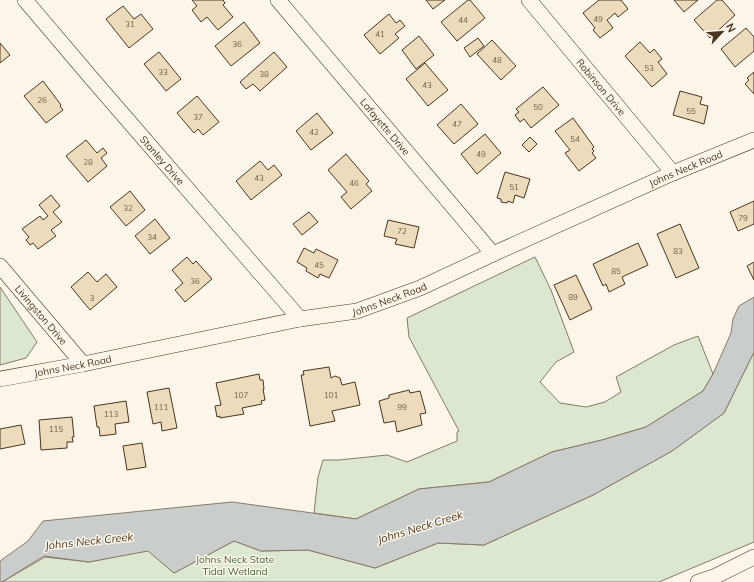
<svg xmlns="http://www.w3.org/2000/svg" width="754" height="582" font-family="Mulish,sans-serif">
<rect width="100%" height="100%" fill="#fbf6e9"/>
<g fill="#dce7d0" stroke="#887966">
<path d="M535 257 551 290 574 352 556 362 540 382 560 403 586 407 605 402 621 392 616 377 674 345 698 336 713 374 703 391 646 427 602 440 552 452 489 482 419 489 356 519 314 513 318 477 323 460H339L387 455 407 462 457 441V432L459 431 409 337 407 318Z"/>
<path d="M0 287 37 342 26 358 0 365Z"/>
<path d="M754 352V542L659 582H2L45 557 89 562 148 550 174 573 234 541 261 551 308 550 375 568 438 543 484 545 593 495 672 451 724 413Z"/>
</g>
<path fill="#c9cecd" stroke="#887966" d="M754 297V352L724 413 672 451 593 495 484 545 438 543 375 568 308 550 261 551 234 541 174 573 148 551 89 562 44 556 2 582H0V561L28 541 43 521 232 502 356 519 419 489 489 482 552 452 602 440 646 427 703 391 713 374 731 333 733 319 739 306Z"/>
<g fill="#ecdcbc" stroke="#4a3520">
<path d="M192 0H223L225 3 223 5 233 17 218 30 207 17 201 22 192 10 197 6Z"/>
<path d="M426 0H445L433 9Z"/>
<path d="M468 0H470L485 18 457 41 441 22Z"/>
<path d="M599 0H621L628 9 618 17 615 13 607 20 613 28 600 38 593 30 595 28 583 13Z"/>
<path d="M674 0H698L684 12Z"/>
<path d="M717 0H722L735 15 710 38 694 20Z"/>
<path d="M123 6 134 19 141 14 153 29 129 48 106 19Z"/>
<path d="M389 14 396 23 400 20 405 26 395 34 399 38 380 54 364 35Z"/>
<path d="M244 22 260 43 231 66 215 46Z"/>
<path d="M746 28 754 37V51L735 67 721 49Z"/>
<path d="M419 36 434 55 416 69 402 50Z"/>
<path d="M478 38 484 46 470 57 464 48Z"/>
<path d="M492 40 516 66 501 80 477 54Z"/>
<path d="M640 42 650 53 654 49 662 59 658 62 667 74 652 87 625 56Z"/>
<path d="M0 43 10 55 0 63Z"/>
<path d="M159 52 181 79 166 91 144 64Z"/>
<path d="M274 52 287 67 260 91 253 84 246 89 240 82Z"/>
<path d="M425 63 448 90 428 106 406 79Z"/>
<path d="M754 72V94L745 84 749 80 747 78Z"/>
<path d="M43 81 61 105 60 106 63 110 46 123 24 96Z"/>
<path d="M543 87 559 105 531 128 524 119 520 122 515 115 519 112 516 109Z"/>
<path d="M680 91 702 97 700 104 708 106 704 124 673 115Z"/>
<path d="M197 96 219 122 203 135 198 129 194 133 177 113Z"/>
<path d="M461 104 478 124 454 144 437 125Z"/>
<path d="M317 113 333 133 311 150 296 131Z"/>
<path d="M573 118 594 147 592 149 594 151 592 153 596 158 579 171 565 153 570 150 555 131Z"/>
<path d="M485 134 501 153 477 174 461 154Z"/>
<path d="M530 137 537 144 529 152 522 145Z"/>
<path d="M86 140 97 153 103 148 107 153 101 158 107 166 88 182 66 156Z"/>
<path d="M346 154 369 181 366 184 372 191 351 209 341 197 347 192 328 170Z"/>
<path d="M260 161 268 170 274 165 282 175 251 200 236 181Z"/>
<path d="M505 172 530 179 524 198 515 195 513 203 508 201 507 203 501 202V199L497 198Z"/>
<path d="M130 191 145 210 126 226 110 207Z"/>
<path d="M51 195 60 206 53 212 62 222 51 230 56 236 38 249 33 243 30 245 26 240 29 237 22 229 40 216 43 220 48 216 39 205Z"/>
<path d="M754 201V224L738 231 730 212Z"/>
<path d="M309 212 318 222 302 235 293 224Z"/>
<path d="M155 219 170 238 150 254 135 236Z"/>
<path d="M388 220 419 227 414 248 395 244 397 239 384 236Z"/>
<path d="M680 224 699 268 676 278 657 234Z"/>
<path d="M638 243 648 265 622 277 625 284 609 292 606 284 603 286 593 264Z"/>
<path d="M304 248 314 253 316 249 338 260 329 278 320 274 318 278 306 271 307 268 297 262Z"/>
<path d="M187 257 193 264 196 261 212 279 185 302 175 290 183 283 172 270Z"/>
<path d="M754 262V280L747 266Z"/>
<path d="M88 272 97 282 106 274 117 287 90 310 71 287Z"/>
<path d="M576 275 592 309 570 320 554 285Z"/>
<path d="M329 367 331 378 335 376 340 378 342 385 355 382 360 405 332 411 335 421 310 426 301 375H304L303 371Z"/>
<path d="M259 374 260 380H263L264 389H263L265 400 261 401 262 404 242 408 244 414 220 418V416L217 417 215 406 221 405 216 383Z"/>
<path d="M169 388 177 428 162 431 161 422 153 424 147 392Z"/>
<path d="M409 390 410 393 420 391 426 413 420 414 422 425 397 432 395 421 384 423 379 401 389 398V395Z"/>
<path d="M126 401 129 422 115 424 116 434 100 436 99 427H97L94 406Z"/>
<path d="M72 417 74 437H72L73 442H67V448L41 450 39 420Z"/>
<path d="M21 425 25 444 0 449V429Z"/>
<path d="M142 443 146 467 127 470 123 446Z"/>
</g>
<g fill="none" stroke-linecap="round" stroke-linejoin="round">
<g stroke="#4a3520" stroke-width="16">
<g id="minor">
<path id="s1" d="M25 0 93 80 300 319"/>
<path id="s2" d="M278 0 493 254"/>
<path id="s3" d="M529 0 673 173"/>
<path id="s4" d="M0 266 83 364"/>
<path id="s5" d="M0 379 83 364 300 319 357 311 420 288 493 254 673 173 754 140"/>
<path d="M698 582 716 576 754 557"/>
</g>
</g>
<use href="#minor" stroke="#fbf6e9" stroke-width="15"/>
</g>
<g text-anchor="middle" stroke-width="3" stroke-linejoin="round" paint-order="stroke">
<g font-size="8" fill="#725f47">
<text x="598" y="22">49</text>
<text x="463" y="23">44</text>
<text x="130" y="27">31</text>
<text x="380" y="37">41</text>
<text x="237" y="47">36</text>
<text x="497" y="63">48</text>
<text x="649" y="71">53</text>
<text x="163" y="75">33</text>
<text x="264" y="77">38</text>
<text x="427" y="88">43</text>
<text x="42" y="103">26</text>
<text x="538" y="110">50</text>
<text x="691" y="114">55</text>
<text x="198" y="120">37</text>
<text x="457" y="127">47</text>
<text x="314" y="135">42</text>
<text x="575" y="142">54</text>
<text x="481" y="157">49</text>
<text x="88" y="165">28</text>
<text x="259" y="181">43</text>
<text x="354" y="186">46</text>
<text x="514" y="190">51</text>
<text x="128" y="211">32</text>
<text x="743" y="221">79</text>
<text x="402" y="234">72</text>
<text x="152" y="240">34</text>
<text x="678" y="254">83</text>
<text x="319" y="268">45</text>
<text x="616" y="274">85</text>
<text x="195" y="284">36</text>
<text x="573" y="300">89</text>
<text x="92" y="301">3</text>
<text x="241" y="398">107</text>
<text x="331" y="398">101</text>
<text x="161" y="410">111</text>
<text x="402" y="410">99</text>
<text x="111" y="417">113</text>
<text x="56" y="432">115</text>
</g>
<g font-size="10" fill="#4a3520" stroke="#fbf6e9">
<text dy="4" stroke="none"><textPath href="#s3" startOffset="113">Robinson Drive</textPath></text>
<text dy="4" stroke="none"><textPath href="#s2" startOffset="166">Lafayette Drive</textPath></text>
<text dy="4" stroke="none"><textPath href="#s1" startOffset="211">Stanley Drive</textPath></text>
<text dy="4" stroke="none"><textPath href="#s5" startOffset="722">Johns Neck Road</textPath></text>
<text dy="4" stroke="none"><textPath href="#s5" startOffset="398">Johns Neck Road</textPath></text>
<text dy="4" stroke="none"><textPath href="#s4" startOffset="64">Livingston Drive</textPath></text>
<text dy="4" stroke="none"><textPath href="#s5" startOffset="74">Johns Neck Road</textPath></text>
</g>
<g font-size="10" fill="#436837" stroke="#fbf6e9">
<text x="235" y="563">Johns Neck State<tspan x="235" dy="12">Tidal Wetland</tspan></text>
</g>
<g font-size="11" font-style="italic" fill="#4a3520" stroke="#fbf6e9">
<text transform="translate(420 527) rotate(-17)" y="4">Johns Neck Creek</text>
<text transform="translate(89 541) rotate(-6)" y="4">Johns Neck Creek</text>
</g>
</g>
<g transform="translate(722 32) rotate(64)" stroke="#fbf6e9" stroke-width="3" paint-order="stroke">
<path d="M0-3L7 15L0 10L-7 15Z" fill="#4a3520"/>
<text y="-6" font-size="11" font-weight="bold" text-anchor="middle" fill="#4a3520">N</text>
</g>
</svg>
